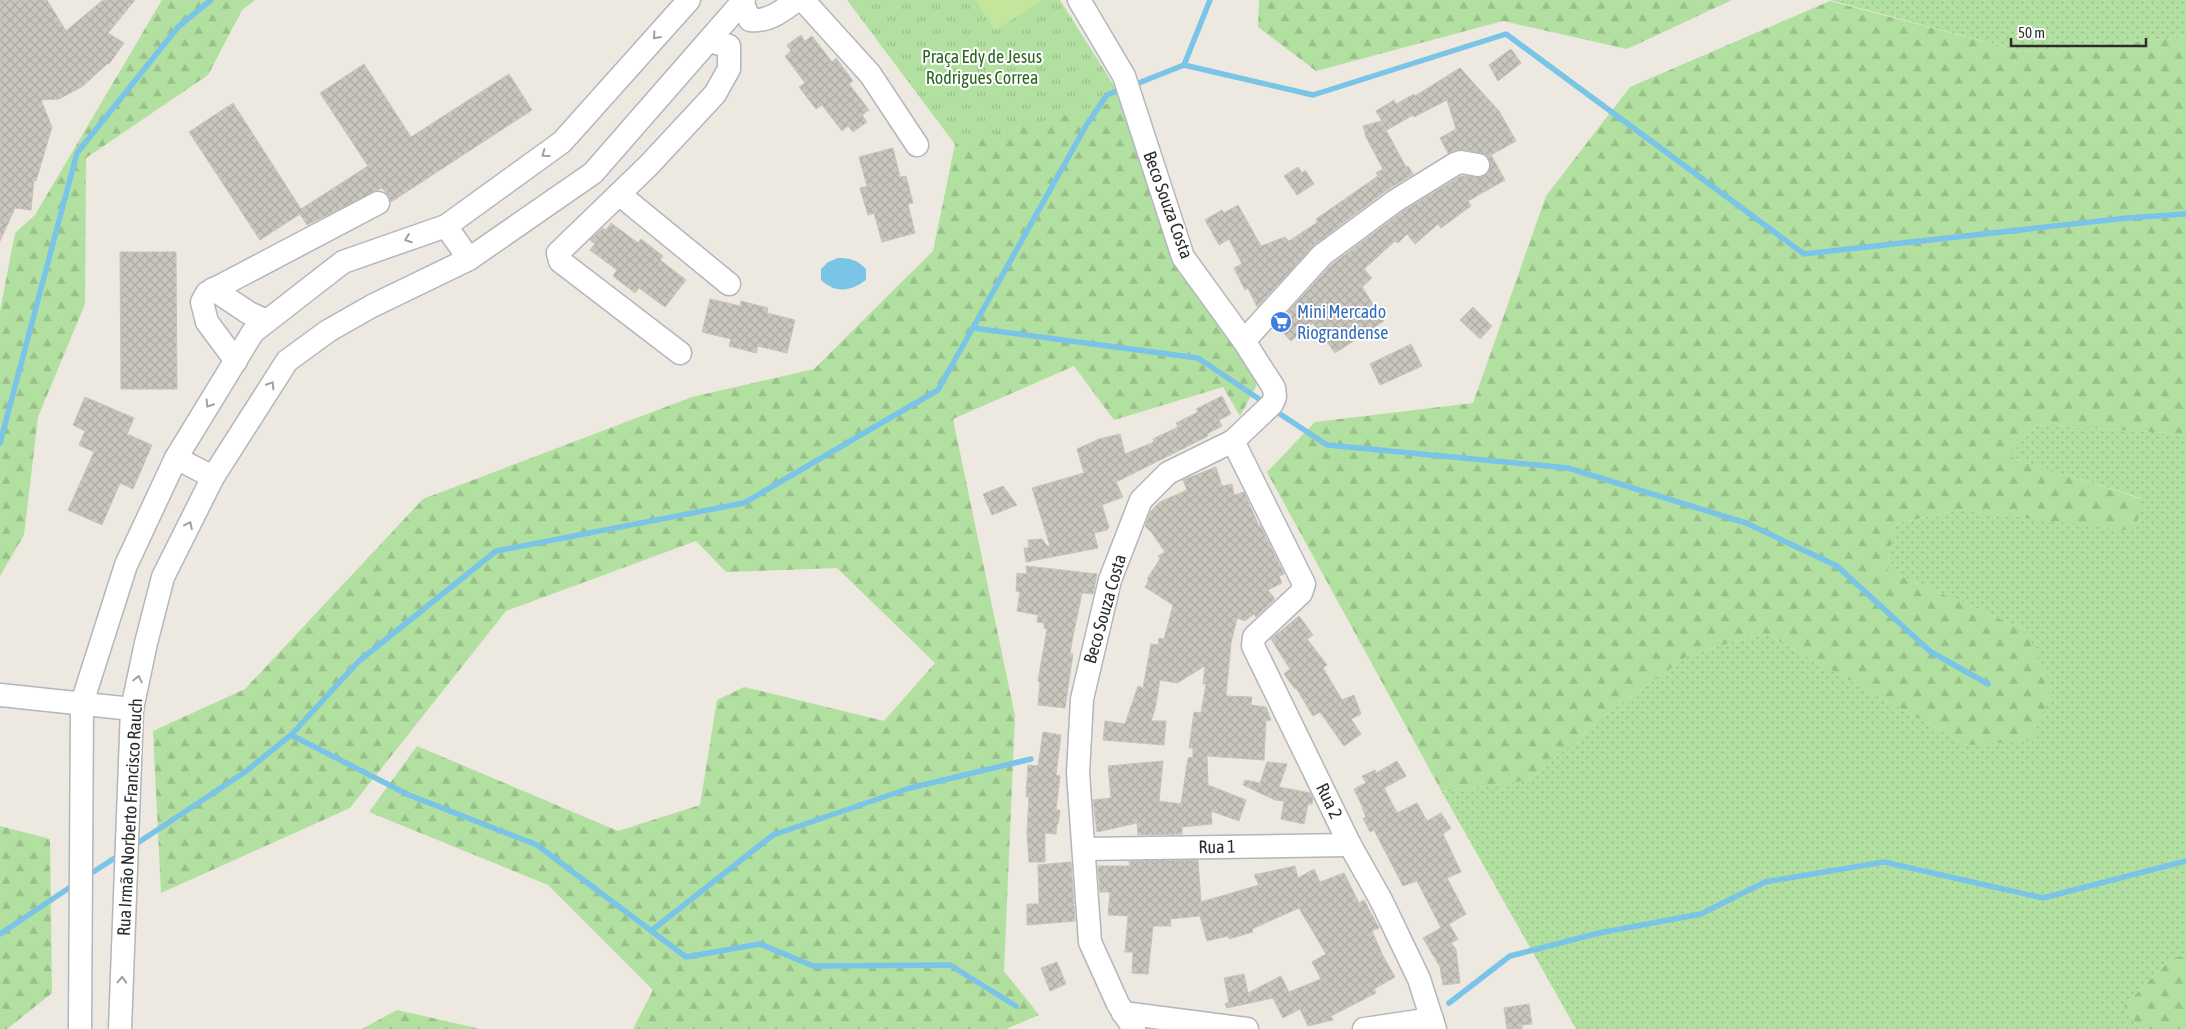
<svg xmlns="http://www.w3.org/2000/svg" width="2186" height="1029" font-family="'Asap Condensed',sans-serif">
<defs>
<pattern id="grass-dots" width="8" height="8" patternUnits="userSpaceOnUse" patternTransform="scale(1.25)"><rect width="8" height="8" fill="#b2e0a0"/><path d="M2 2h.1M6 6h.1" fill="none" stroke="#99c08a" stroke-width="1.8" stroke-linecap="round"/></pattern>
<pattern id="forest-firs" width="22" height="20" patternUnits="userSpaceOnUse" patternTransform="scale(1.25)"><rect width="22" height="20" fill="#b2e0a0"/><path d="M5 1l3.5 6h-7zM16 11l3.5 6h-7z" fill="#99c08a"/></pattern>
<pattern id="park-tufts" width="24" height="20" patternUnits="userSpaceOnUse" patternTransform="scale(1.25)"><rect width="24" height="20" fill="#b2e0a0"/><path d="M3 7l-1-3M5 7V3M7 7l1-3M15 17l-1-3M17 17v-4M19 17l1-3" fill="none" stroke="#99c08a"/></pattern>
<pattern id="building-cross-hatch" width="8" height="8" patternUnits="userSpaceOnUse" patternTransform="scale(1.25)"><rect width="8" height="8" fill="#c9c6be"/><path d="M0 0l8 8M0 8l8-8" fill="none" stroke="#adaaa3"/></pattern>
</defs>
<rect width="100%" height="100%" fill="#ede8e0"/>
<g fill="url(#grass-dots)">
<path d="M1830 0H2186V37L2023 52Z"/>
<path d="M2035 425 2186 434V956L2173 957 2124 1006 2140 1029H1576L1442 792 1529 780 1606 714 1689 655 1764 633 1967 745 2026 630 1887 570 1894 524 1959 510 2135 530 2141 498 2009 457Z"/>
</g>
<g fill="url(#forest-firs)">
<path d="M162 0H255L242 10 208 75 86 158 85 304 38 417 24 535 0 576V311L15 233 35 215Z"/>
<path d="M1259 0H1732L1627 49 1503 21 1316 71 1258 27Z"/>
<path d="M1830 1 2023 52 2186 37V434L2035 425 2010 457 2142 499 2135 531 1959 510 1894 524 1887 570 2026 630 2053 690 2030 741 1967 745 1764 633 1689 655 1606 714 1529 780 1442 792 1267 472 1315 422 1473 403 1546 196 1630 87Z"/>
<path d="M858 14 1123 100 1179 273 1238 341 1257 385 1240 416 1223 387 1114 420 1074 366 953 419 1015 716 1004 971 1039 1015 1006 1029H633L653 990 548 885 369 812 417 746 618 831 700 805 717 700 744 687 884 721 935 663 837 568 726 572 696 541 506 611 350 808 161 893 153 731 245 689 423 499 692 397 814 369 933 251 955 144Z"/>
<path d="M0 826 50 839 52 993 7 1029H0Z"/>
<path d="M2186 956V1029H2140L2124 1006 2173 957Z"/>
<path d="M397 1010 481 1029H362Z"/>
</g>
<path fill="url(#park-tufts)" d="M847 0H1060L1123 100 955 144Z"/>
<path fill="#c3e69c" d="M976 0H1043L995 30Z"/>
<path fill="#7ac4e8" d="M838 258C851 258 857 260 866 269V280C851 291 836 294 821 280V269L828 262Z"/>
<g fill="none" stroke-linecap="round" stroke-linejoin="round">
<g stroke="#7ac4e8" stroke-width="5.5">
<path d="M1184 65 1210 0"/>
<path d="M1131 86 1184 65 1313 95 1506 34 1804 254 2127 218 2186 214"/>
<path d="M973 328 1198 358 1265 403"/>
<path d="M1274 410 1327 445 1568 468 1746 523 1837 566 1931 652 1988 684"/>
<path d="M0 443 77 153 178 27 211 0"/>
<path d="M291 735 409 795 537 845 686 957 760 944 813 966 950 965 1016 1006"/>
<path d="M133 846 245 772 291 735 359 661 496 551 744 503 938 390 1087 124 1107 95 1122 89"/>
<path d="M87 876 121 854"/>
<path d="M651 931 773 835 910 788 1031 759"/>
<path d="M0 934 75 884"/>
<path d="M1449 1003 1510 956 1599 933 1701 914 1765 882 1884 862 2043 898 2186 861"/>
</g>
</g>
<g fill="url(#building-cross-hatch)" stroke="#c9c4b9">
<path d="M0 0H47L66 31 103 0H135L108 33 124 43 109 64 108 63 83 86 59 99 41 100 52 127 36 181 34 180 31 210 15 208 0 241Z"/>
<path d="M801 35 805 41 812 36 832 62 836 58 853 81 849 84 869 110 862 115 867 122 853 132 848 126 842 131 822 105 816 109 799 87 805 83 785 56 791 51 787 45Z"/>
<path d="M1511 49 1521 63 1498 81 1489 65Z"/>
<path d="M364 64 411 137 509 74 532 110 391 202 389 196 382 188 307 225 300 214 260 240 189 132 233 103 301 209 368 166 320 93Z"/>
<path d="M1460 68 1499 111 1516 141 1491 155 1505 180 1468 201 1471 206 1441 228 1438 224 1415 244 1407 234 1398 243 1395 241 1364 269 1372 278 1362 287 1384 321 1335 353 1313 323 1291 341 1276 325 1331 265 1402 212 1461 176 1482 177 1488 173 1490 161 1486 155 1463 149 1448 153 1440 138 1456 129 1447 100 1414 117 1413 115 1387 130 1376 111 1394 100 1396 104 1414 94 1415 96Z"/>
<path d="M1381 121 1406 167 1408 166 1413 174 1387 190 1314 245 1257 307 1248 288 1245 290 1234 268 1242 264 1229 239 1219 245 1205 220 1222 210 1224 213 1238 205 1261 246 1285 237 1289 241 1318 222 1316 219 1378 176 1376 173 1383 169 1366 137 1363 126Z"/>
<path d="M893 148 900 177 906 176 913 203 908 204 915 233 882 242 874 213 868 215 860 188 867 186 859 157Z"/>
<path d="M1298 167 1302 173 1305 170 1314 184 1297 195 1284 176Z"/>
<path d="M611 223 638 243 641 239 663 256 660 260 686 280 665 307 639 288 635 293 613 276 617 270 590 250 595 244 590 240 603 228 606 230Z"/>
<path d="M120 252H176L177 389H121Z"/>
<path d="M710 299 740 306 741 301 768 308 767 313 795 320 787 353 758 346 756 353 729 346 731 339 702 332Z"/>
<path d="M1473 307 1492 326 1480 339 1460 320Z"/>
<path d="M1411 344 1422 366 1380 385 1370 364Z"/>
<path d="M1222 396 1231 414 1219 420 1222 426 1207 434 1208 436 1116 482 1123 497 1102 505 1109 527 1107 530 1094 533 1098 548 1026 562 1024 548H1029L1028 540 1042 539 1047 546H1050L1032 488 1084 473 1077 449 1099 439 1120 434 1125 454 1154 442 1153 439 1178 427 1176 423 1198 412 1196 409Z"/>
<path d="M85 397 134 418 127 434 152 445 133 489 120 483 102 525 68 510 94 452 79 445 85 431 73 425Z"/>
<path d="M1216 467 1222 486 1232 484 1234 495 1244 492 1259 526 1260 525 1284 574 1279 576 1282 583 1268 590 1275 599 1256 617 1254 614 1245 621 1237 618 1231 643 1226 696 1252 697 1251 705 1266 707 1271 720 1266 721 1264 760 1207 756 1208 785 1246 800 1239 821 1211 811 1212 824 1182 827V834L1138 835 1137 823 1097 832 1093 800 1111 798 1108 766 1163 761 1159 801 1181 804 1188 758 1193 757V748H1189L1194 712 1201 713 1206 684H1203L1205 666 1177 683 1160 680 1155 709 1151 721H1166L1164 745 1103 740 1105 721 1125 724 1138 686 1143 688 1151 644 1158 645 1159 638 1164 639 1173 605 1145 587 1149 580 1147 579 1160 559 1158 556 1165 552 1152 533 1145 526 1151 511 1160 502 1187 490 1183 480Z"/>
<path d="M1003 486 1017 505 992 515 983 494Z"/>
<path d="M1026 566 1097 574 1093 594 1082 593 1073 636 1070 654H1073L1065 708 1038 705 1040 682 1038 681 1047 629 1044 628V623L1037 622 1038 615 1017 611 1020 592 1016 591 1017 573 1027 574Z"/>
<path d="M1299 616 1313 635 1307 639 1327 665 1323 668 1342 700 1354 695 1361 714 1351 719 1361 734 1344 746 1320 712 1313 716 1296 688 1295 689 1284 674 1290 669 1271 639Z"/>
<path d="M1043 732 1061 735 1056 775 1060 776 1056 810H1060L1058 824H1057L1056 834 1045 833V862H1029L1027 832 1029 797H1026L1028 765 1038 766Z"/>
<path d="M1397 761 1406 776 1384 788 1397 813 1417 803 1427 821 1441 813 1451 828 1443 834 1461 872 1447 878 1466 914 1449 924 1458 939 1451 943 1456 949 1460 983 1443 985 1440 967 1423 938 1441 928 1417 881 1403 886 1374 830 1370 832 1363 818 1366 817 1362 808H1363L1354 789 1366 783 1362 776 1375 770 1376 773Z"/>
<path d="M1267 762 1287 764 1279 787 1310 793 1313 799 1312 804H1308L1304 824 1281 819 1284 801 1275 800 1243 785 1245 780 1260 783Z"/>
<path d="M1198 860 1201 902 1259 885 1254 875 1295 866 1298 878 1314 869 1320 882 1344 873 1359 903 1364 900 1379 928 1372 931 1383 956 1395 977 1374 989 1376 993 1331 1016 1333 1020 1308 1026 1300 1009 1283 1018 1273 998 1227 1008 1225 1004 1229 1002 1224 978 1244 974 1248 993 1281 976 1289 992 1321 979 1312 962 1326 954 1299 908 1252 929 1253 932 1229 939 1228 936 1207 941 1200 916 1170 919 1171 926H1153L1148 974 1132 973 1133 952H1125L1128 916 1108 915 1110 892H1100L1098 866H1130L1129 861Z"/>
<path d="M1071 862 1075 921 1027 925V904H1039L1038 865Z"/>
<path d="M1057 962 1066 984 1050 991 1041 968Z"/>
<path d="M1529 1004 1532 1024 1522 1025V1029H1507L1504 1008Z"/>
</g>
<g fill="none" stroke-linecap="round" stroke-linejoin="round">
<g stroke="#b3b5bf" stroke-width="25">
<g id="minor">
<path d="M803 0 870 74 917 145"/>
<path d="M1079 0 1124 76 1183 257 1244 341 1274 388 1275 397 1272 404 1233 441 1168 473 1141 500 1110 580 1082 699 1078 773 1090 942 1118 1004 1134 1029"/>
<path d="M742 2 750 20C769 22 782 11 797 0"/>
<path d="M619 194 729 284"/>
<path d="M446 226 469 259"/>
<path d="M213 289 249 313 267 321"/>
<path d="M1244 341 1322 255 1395 201 1455 164 1461 162 1478 165"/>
<path d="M680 353 560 261 558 253 648 166 715 94 729 69V46L709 41"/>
<path d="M236 361 207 322 202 302 207 293 378 203"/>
<path d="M1233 441 1304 584 1301 593 1254 637 1253 646 1350 845 1381 900 1419 979 1435 1029"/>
<path d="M176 458 213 477"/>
<path d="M0 695 132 709"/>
<path d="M1084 849 1350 845"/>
<path d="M1123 1013 1247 1029"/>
<path d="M80 1029 82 703 126 565 176 458 253 332 343 262 446 226 562 142 689 0"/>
<path d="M120 1029 132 709 146 643 163 577 213 477 287 361 328 331 372 306 469 259 593 173 744 0"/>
<path d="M1364 1029 1432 1019"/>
</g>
</g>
<use href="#minor" stroke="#fff" stroke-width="22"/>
</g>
<defs><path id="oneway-chevron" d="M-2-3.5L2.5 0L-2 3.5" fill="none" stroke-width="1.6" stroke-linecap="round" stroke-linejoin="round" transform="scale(1.25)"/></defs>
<g stroke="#a0a0a0">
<use href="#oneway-chevron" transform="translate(656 36) rotate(132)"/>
<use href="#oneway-chevron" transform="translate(545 154) rotate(144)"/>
<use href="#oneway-chevron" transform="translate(408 239) rotate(160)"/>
<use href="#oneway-chevron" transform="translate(271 385) rotate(-58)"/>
<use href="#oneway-chevron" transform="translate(209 404) rotate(122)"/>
<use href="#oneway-chevron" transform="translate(189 525) rotate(-64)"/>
<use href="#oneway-chevron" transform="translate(138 679) rotate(-78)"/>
<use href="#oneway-chevron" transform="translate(122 980) rotate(-88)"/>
</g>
<defs>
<g id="supermarket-disc" transform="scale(1.125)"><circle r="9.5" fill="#3f7fe0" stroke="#fff"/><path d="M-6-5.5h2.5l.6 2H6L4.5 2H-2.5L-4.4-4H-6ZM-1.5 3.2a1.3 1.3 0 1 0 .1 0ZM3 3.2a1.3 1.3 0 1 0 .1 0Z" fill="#fff"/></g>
</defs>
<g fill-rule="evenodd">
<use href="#supermarket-disc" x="1281" y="322"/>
</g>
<g text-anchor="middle" stroke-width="4" stroke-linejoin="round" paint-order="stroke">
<g font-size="18" fill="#2a661f" stroke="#fff">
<text x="982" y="63">Praça Edy de Jesus<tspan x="982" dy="21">Rodrigues Correa</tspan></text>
</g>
<g font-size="18" fill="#2c2c2c" stroke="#fff">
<text transform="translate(1168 205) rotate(70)" y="6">Beco Souza Costa</text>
<text transform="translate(1105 609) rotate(-74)" y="6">Beco Souza Costa</text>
<text transform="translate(1329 801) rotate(64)" y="6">Rua 2</text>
<text transform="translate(130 817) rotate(-87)" y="6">Rua Irmão Norberto Francisco Rauch</text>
<text transform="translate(1217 847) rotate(-1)" y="6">Rua 1</text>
</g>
<g font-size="18" fill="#366cbe" stroke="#fff" text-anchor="start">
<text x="1297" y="318">Mini Mercado<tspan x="1297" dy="21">Riograndense</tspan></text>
</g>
</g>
<path d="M2011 38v8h135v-8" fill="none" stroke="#2c2c2c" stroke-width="2.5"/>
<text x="2018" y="38" font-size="15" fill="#2c2c2c" stroke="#ffffff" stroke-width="4" paint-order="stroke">50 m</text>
</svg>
